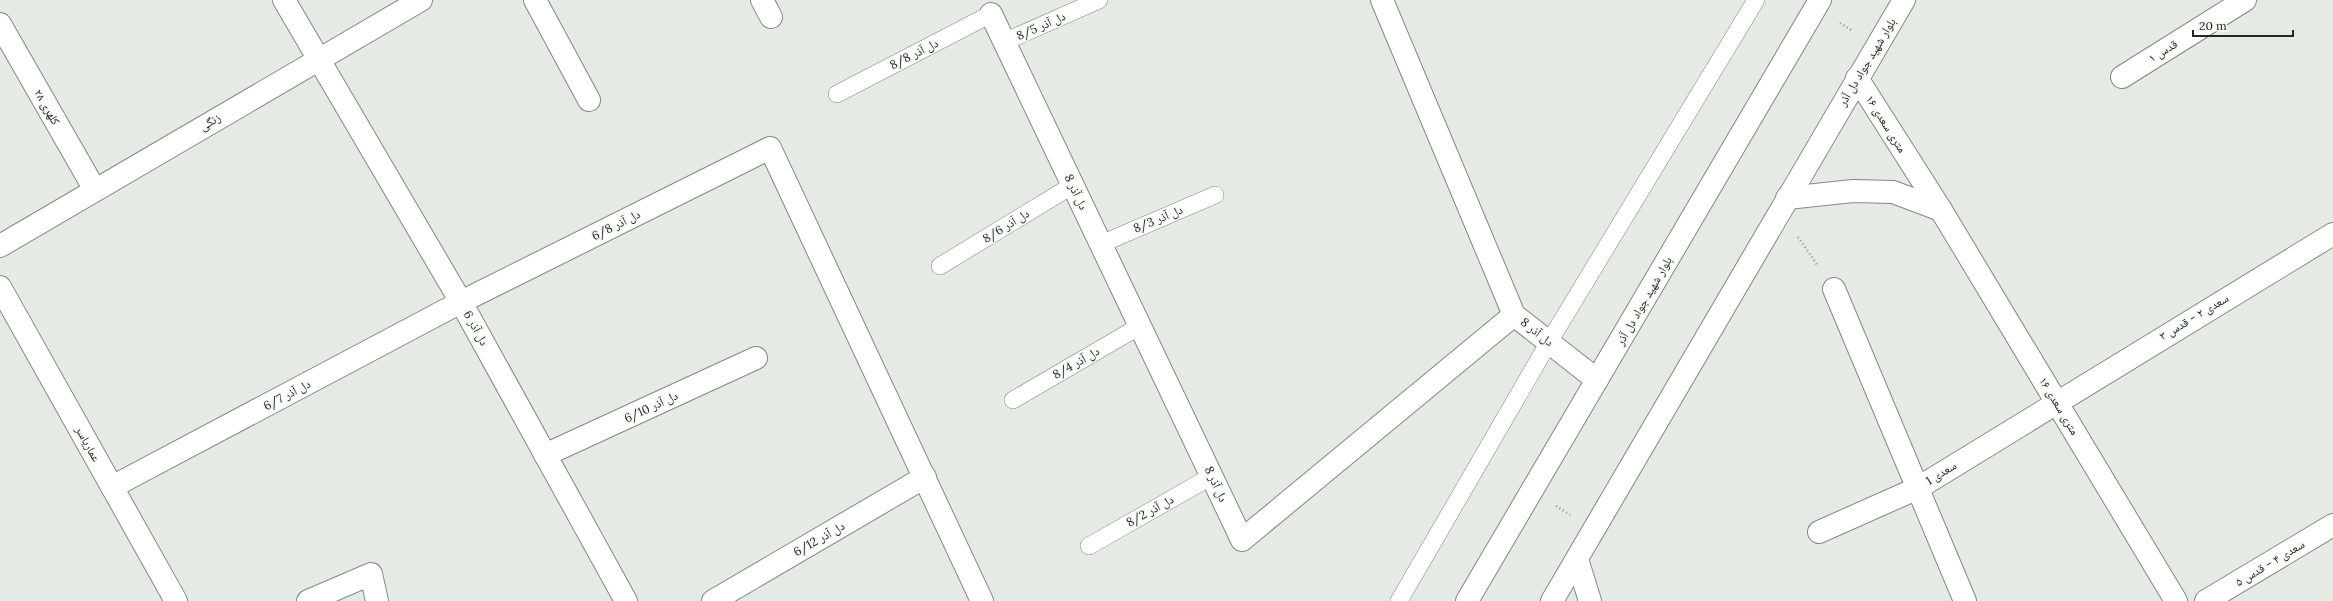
<svg xmlns="http://www.w3.org/2000/svg" width="2333" height="601" font-family="Lora,'Noto Naskh Arabic',serif">
<rect width="100%" height="100%" fill="#e5eae4"/>
<g fill="none" stroke-linecap="round" stroke-linejoin="round">
<g stroke="#838882" stroke-width="18">
<g id="lane">
<path d="M1004 42 1099 0"/>
<path d="M837 94 991 14"/>
<path d="M1101 244 1215 195"/>
<path d="M940 266 1073 185"/>
<path d="M1013 400 1140 326"/>
<path d="M1089 546 1212 476"/>
<path d="M1399 601 1549 342 1756 0"/>
</g>
</g>
<g stroke="#838882" stroke-width="24">
<g id="street">
<path d="M284 0 461 302 626 601"/>
<path d="M535 0 589 100"/>
<path d="M762 0 771 17"/>
<path d="M1382 0 1514 315"/>
<path d="M991 14 1242 540 1514 315 1597 380"/>
<path d="M0 24 95 190"/>
<path d="M2122 77 2245 0"/>
<path d="M1857 78 1941 210 2176 601"/>
<path d="M1787 198 1853 191 1893 192 1941 210"/>
<path d="M0 246 421 0"/>
<path d="M0 287 176 601"/>
<path d="M1834 289 1965 601"/>
<path d="M545 455 756 358"/>
<path d="M112 487 461 302 770 148 982 601"/>
<path d="M1819 532 1918 488 2333 234"/>
<path d="M1577 559 1590 601"/>
<path d="M308 601 371 574 377 601"/>
<path d="M713 601 925 477"/>
<path d="M2206 601 2333 525"/>
</g>
</g>
<g stroke="#838882" stroke-width="24">
<g id="primary">
<path d="M1467 601 1820 0"/>
<path d="M1552 601 1904 0"/>
</g>
</g>
<g stroke="#909490" stroke-width="2.5" stroke-dasharray="1 3" stroke-linecap="butt">
<path d="M1840 23 1853 31"/>
<path d="M1798 237 1818 266"/>
<path d="M1556 506 1570 515"/>
</g>
<use href="#lane" stroke="#fff" stroke-width="17"/>
<use href="#street" stroke="#fff" stroke-width="22"/>
<use href="#primary" stroke="#fff" stroke-width="22"/>
</g>
<g text-anchor="middle" stroke-width="3" stroke-linejoin="round" paint-order="stroke">
<g font-size="12" fill="#252725" stroke="#f2f8f1">
<text transform="translate(1041 26) rotate(-24)" y="4">دل آذر 8/5</text>
<text transform="translate(2163 51) rotate(-32)" y="4">قدس ۱</text>
<text transform="translate(914 54) rotate(-27)" y="4">دل آذر 8/8</text>
<text transform="translate(1867 62) rotate(-59)" y="4">بلوار شهید جواد دل آذر</text>
<text transform="translate(47 107) rotate(60)" y="4">کلهری ۲۸</text>
<text transform="translate(210 122) rotate(-30)" y="4">زنگی</text>
<text transform="translate(1886 124) rotate(58)" y="4">۱۶ متری سعدی</text>
<text transform="translate(1076 192) rotate(64)" y="4">دل آذر 8</text>
<text transform="translate(1158 219) rotate(-23)" y="4">دل آذر 8/3</text>
<text transform="translate(616 225) rotate(-27)" y="4">دل آذر 6/8</text>
<text transform="translate(1006 226) rotate(-32)" y="4">دل آذر 8/6</text>
<text transform="translate(1644 301) rotate(-60)" y="4">بلوار شهید جواد دل آذر</text>
<text transform="translate(2194 317) rotate(-31)" y="4">سعدی ۲ - قدس ۳</text>
<text transform="translate(476 328) rotate(61)" y="4">دل آذر 6</text>
<text transform="translate(1537 332) rotate(38)" y="4">دل آذر 8</text>
<text transform="translate(1076 363) rotate(-30)" y="4">دل آذر 8/4</text>
<text transform="translate(287 395) rotate(-28)" y="4">دل آذر 6/7</text>
<text transform="translate(2059 406) rotate(59)" y="4">۱۶ متری سعدی</text>
<text transform="translate(651 407) rotate(-25)" y="4">دل آذر 6/10</text>
<text transform="translate(88 444) rotate(61)" y="4">عماریاسر</text>
<text transform="translate(1941 473) rotate(-32)" y="4">سعدی 1</text>
<text transform="translate(1216 484) rotate(65)" y="4">دل آذر 8</text>
<text transform="translate(1150 511) rotate(-29)" y="4">دل آذر 8/2</text>
<text transform="translate(819 539) rotate(-30)" y="4">دل آذر 6/12</text>
<text transform="translate(2270 563) rotate(-31)" y="4">سعدی ۴ - قدس ۵</text>
</g>
</g>
<path d="M2193 30v6h100v-6" fill="none" stroke="#252725" stroke-width="2"/>
<text x="2199" y="30" font-size="12" fill="#252725" stroke="#f2f8f1" stroke-width="3" paint-order="stroke">20 m</text>
</svg>
